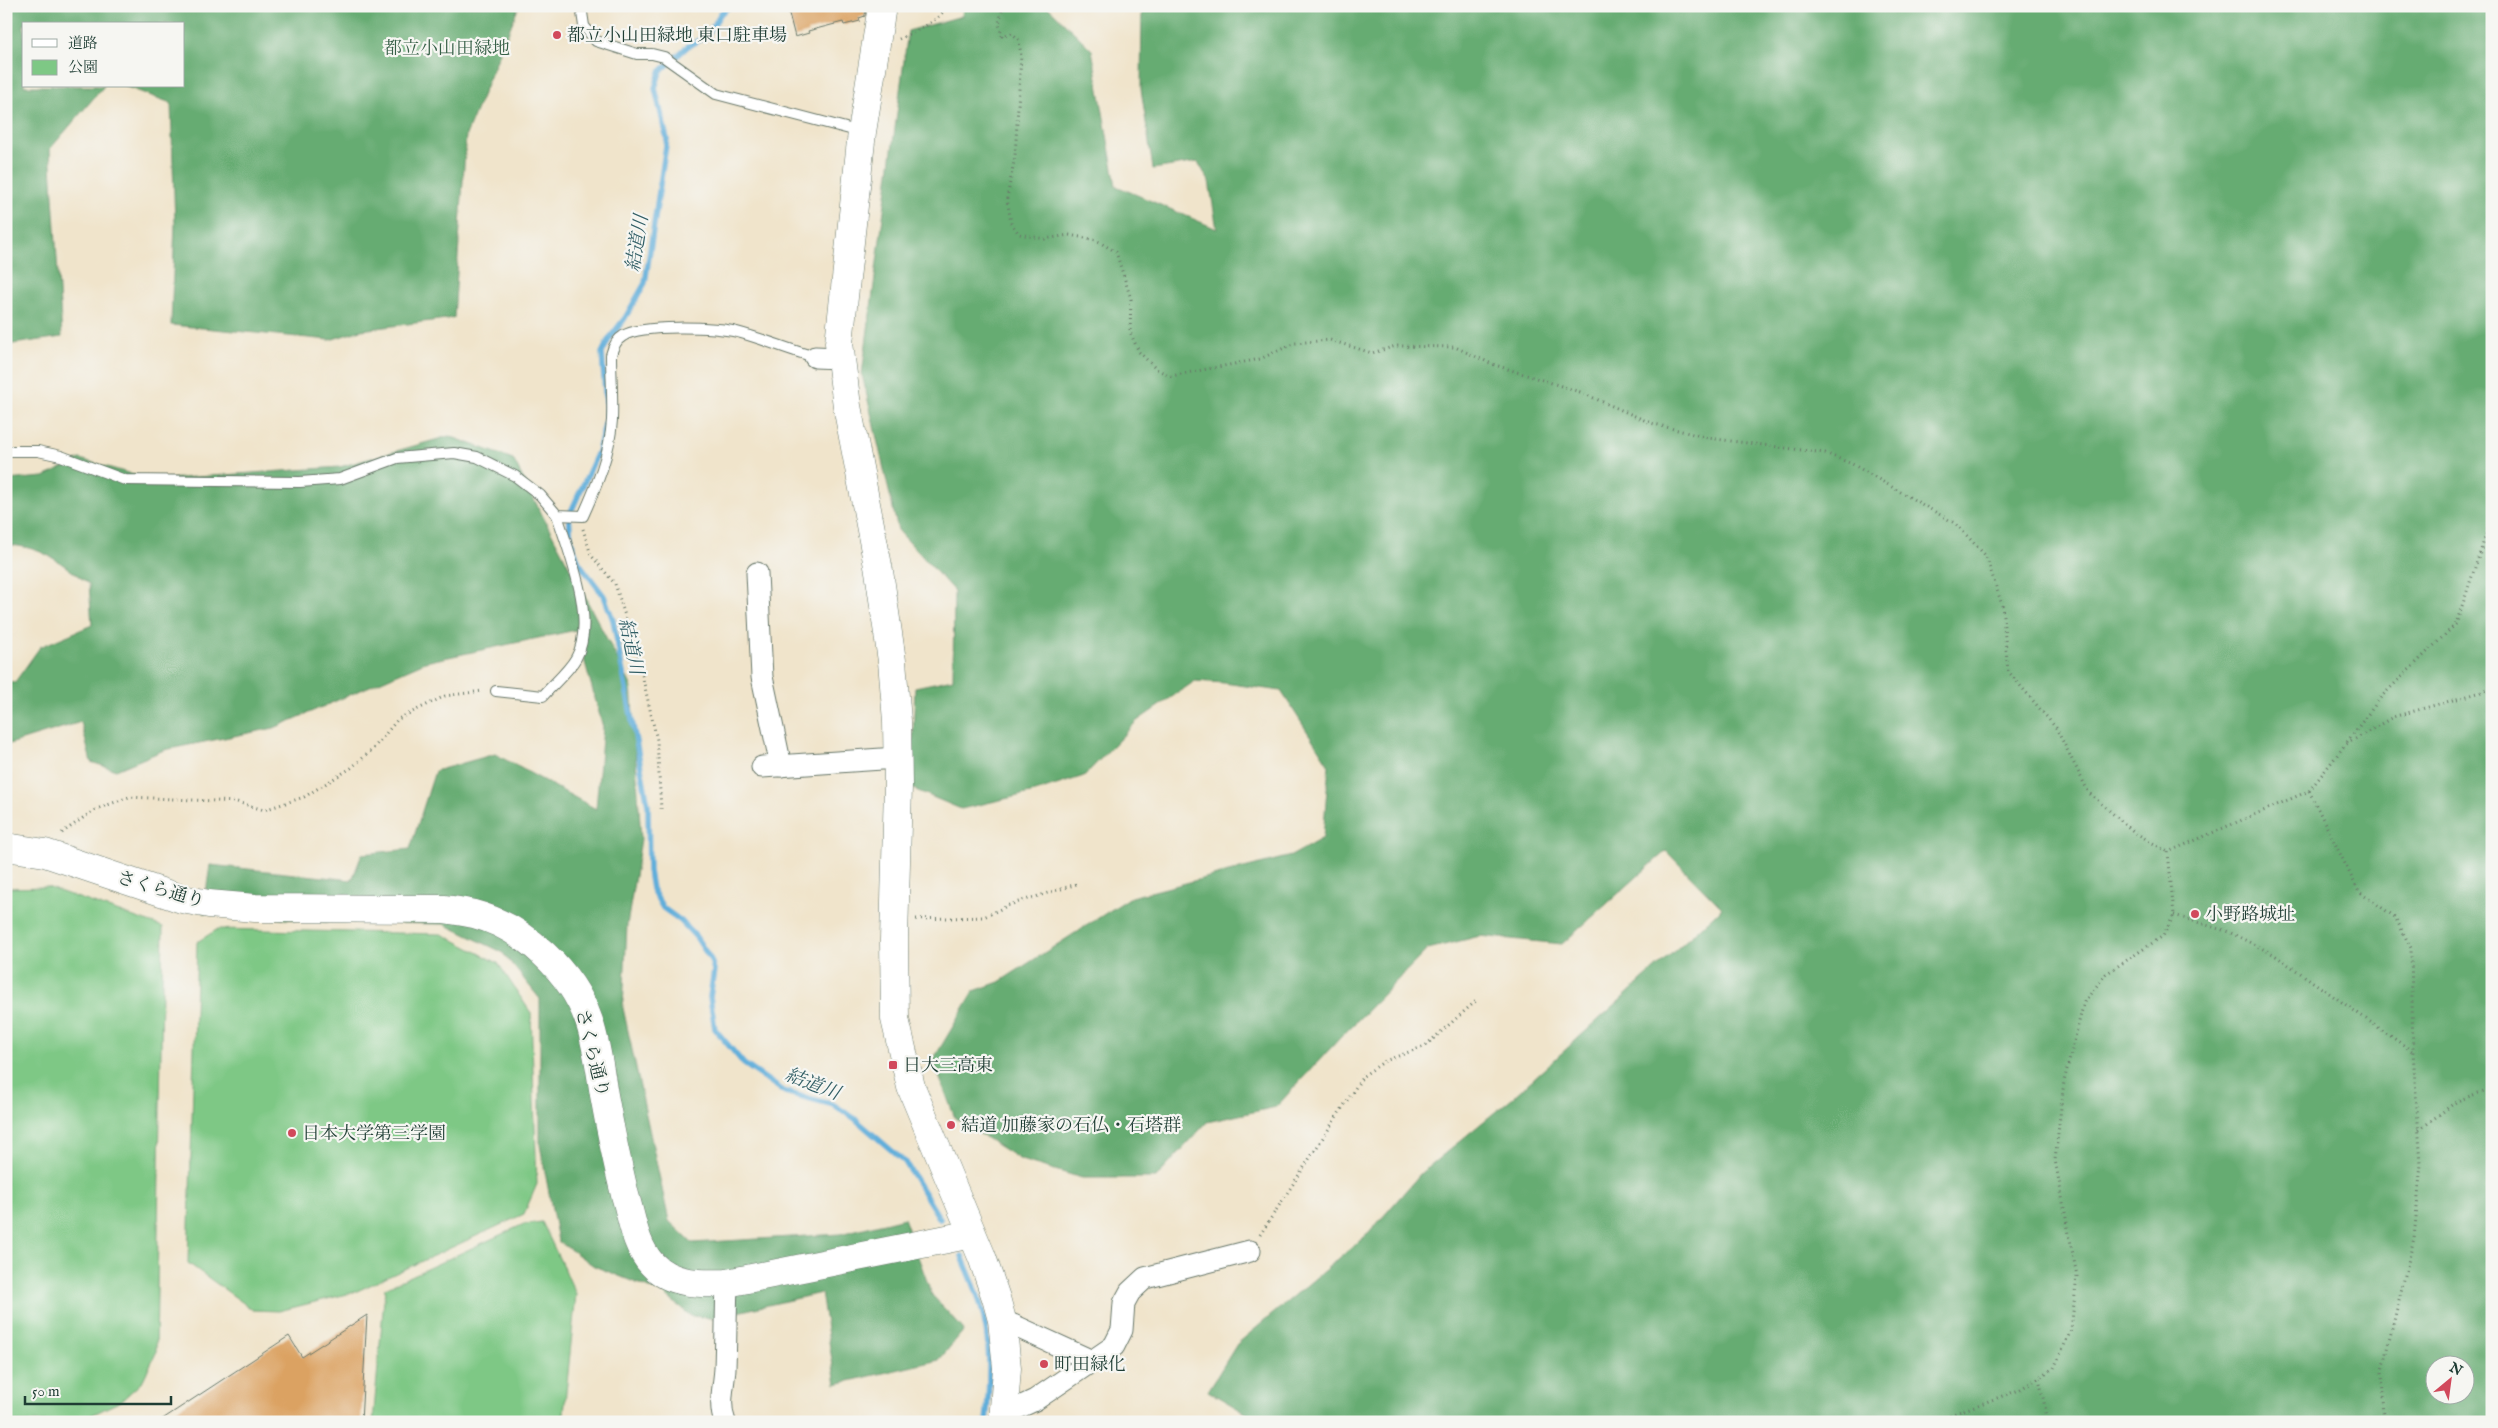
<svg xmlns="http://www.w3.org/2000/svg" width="2498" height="1428" font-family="'IM FELL English','Noto Serif JP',serif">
<rect width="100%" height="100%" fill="#f6f6f2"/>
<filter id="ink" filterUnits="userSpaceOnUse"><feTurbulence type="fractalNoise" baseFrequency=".02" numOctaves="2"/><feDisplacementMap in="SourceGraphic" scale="10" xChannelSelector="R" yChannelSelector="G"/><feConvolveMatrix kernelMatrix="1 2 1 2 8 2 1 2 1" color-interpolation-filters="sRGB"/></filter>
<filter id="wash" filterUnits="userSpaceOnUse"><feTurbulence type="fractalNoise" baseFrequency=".0096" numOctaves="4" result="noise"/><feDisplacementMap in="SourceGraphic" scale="20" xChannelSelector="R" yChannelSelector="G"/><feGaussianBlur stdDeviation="1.12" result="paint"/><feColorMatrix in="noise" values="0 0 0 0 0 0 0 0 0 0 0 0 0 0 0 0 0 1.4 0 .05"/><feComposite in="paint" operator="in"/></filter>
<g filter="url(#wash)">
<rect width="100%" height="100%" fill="#f0e4cb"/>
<g fill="#7ec885" stroke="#4e825c">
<path d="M47 887 163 927 156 1353 142 1382 121 1401 77 1422H6V888Z"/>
<path d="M218 929 442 934 498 963 531 1013 537 1184 524 1214 355 1292 279 1311 253 1310 188 1263 197 942Z"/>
<path d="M542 1222 576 1294 563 1422H373L385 1288 524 1224Z"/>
</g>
<g fill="#66ac72" stroke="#427453" fill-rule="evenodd">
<path d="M6 6H519L466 135 454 318 361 330 330 340 171 325 175 224 171 103 124 86H184V24H24V86H104L50 149 62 337 6 345Z"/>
<path d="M963 6H1047L1092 50 1116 186 1217 229 1209 181 1198 162 1153 169 1141 89 1142 6H2492V1422H1261L1208 1391 1237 1344 1369 1233 1421 1173 1512 1098 1722 908 1666 851 1562 944 1480 936 1428 949 1339 1039 1276 1107 1207 1122 1156 1178H1082L1021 1160 955 1118 933 1060 974 991 999 982 1131 897 1291 856 1323 838 1329 765 1281 691 1224 683 1195 681 1137 721 1084 776 1035 792 961 809 911 788 915 687 953 679 954 591 898 530 862 374 908 31 962 16ZM2436 1366H2466V1396H2436Z"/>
<path d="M449 436 513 459 631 685 641 839 627 925 623 1008 669 1221 692 1243 840 1234 904 1218 932 1295 964 1330 939 1360 836 1384 821 1293 711 1318 691 1316 664 1294 594 1266 558 1241 540 1145V999L502 952 444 924 325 922 203 913 210 865 352 880 362 854 410 849 435 771 495 754 596 809 603 727 576 630 425 662 274 728 164 750 116 770 91 762 81 722 6 745V681L15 682 40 647 92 625 89 584C61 563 43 546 6 545V480L44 477 80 459 152 480 340 467Z"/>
</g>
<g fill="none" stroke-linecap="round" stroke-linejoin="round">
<g stroke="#60aeda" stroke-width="5.5">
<path d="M730 6 721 13 706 37 688 46 660 72 655 88 667 139 645 283 625 318 609 339 602 353 607 416 598 452 569 516 571 541 579 563 604 596 613 620 648 805 649 871 652 889 663 908 681 921 696 937 711 960 714 970 710 997 715 1029 744 1064 785 1092 834 1105 854 1118 905 1162 940 1219"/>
<path d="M962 1256C968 1272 976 1287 980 1303 992 1341 990 1383 986 1422"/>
</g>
</g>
<g id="blocks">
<g fill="#dba262">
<path d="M787 6H866L865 16 859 18 860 21 844 25 843 22 808 31 809 33 795 37Z"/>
<path d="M367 1315 361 1422H158L289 1336 302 1357Z"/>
</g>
</g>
</g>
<g filter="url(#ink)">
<use href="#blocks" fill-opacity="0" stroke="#687769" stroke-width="1"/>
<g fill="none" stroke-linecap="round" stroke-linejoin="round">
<g stroke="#687769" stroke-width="12">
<g id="lane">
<path d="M581 6 584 26 596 41 637 54H652L664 57 716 94 861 132"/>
<path d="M6 451H38L61 456 125 480 300 482 340 479 397 458 454 453 477 457 515 476 540 495 557 515 583 516C597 485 610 454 612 420 613 399 611 376 611 355 613 347 616 340 623 336 641 324 716 327 737 332 764 339 789 350 815 357"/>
<path d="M496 691 543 696C553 684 568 672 576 658 597 621 569 552 557 515"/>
</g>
</g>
<g stroke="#687769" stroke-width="23">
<g id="street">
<path d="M815 357 839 358"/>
<path d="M757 573 762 677 781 766"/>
<path d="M762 767 897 758"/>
<path d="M1002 1320 1092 1361"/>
<path d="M1005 1414 1035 1400 1114 1346 1122 1330 1124 1303 1130 1292 1145 1278 1250 1251"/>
<path d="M725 1422C718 1404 724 1387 725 1368 726 1340 726 1312 727 1283"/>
</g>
</g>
<g stroke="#687769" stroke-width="29">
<g id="secondary">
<path d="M882 6 862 132 839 343 847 406 879 571 892 661 897 721 898 785 894 940 895 1019 911 1087 982 1257 996 1298 1002 1320 1007 1368 1003 1422"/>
<path d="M6 847 45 853 182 899 209 904 255 908 444 909C454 910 464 912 474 914 524 927 572 972 589 1021 597 1045 600 1070 604 1095 610 1128 617 1162 625 1195 632 1218 635 1246 652 1264 671 1285 702 1284 727 1283L972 1234"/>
</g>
</g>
<g stroke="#687769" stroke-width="3" stroke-dasharray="1 4" stroke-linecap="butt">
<path d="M1003 6 999 24 1002 36 1012 33 1019 40 1021 56 1015 156 1007 198 1011 223 1019 234 1045 239 1069 235 1096 240 1116 252 1131 299 1130 332 1139 352 1156 369 1171 376 1260 359 1295 343 1330 340 1372 353 1396 346 1455 347 1492 364 1580 392 1651 423 1708 438 1825 453 1852 464 1956 524 1986 556 2002 605 2008 671 2056 728 2089 793 2134 832 2168 852"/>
<path d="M899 39C917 31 937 22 948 6"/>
<path d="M583 529 591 555 615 584 638 657 657 740 661 809"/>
<path d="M2347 742 2381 697 2456 624 2492 517"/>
<path d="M2309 791 2359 892 2395 917 2411 948 2413 1052 2421 1164 2414 1238 2382 1370 2384 1422"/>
<path d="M62 833 94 810 129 797 237 802 264 810 304 797 351 768 372 750 398 719 445 696 482 691"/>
<path d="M2174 915 2229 932 2273 954 2412 1051"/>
<path d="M916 919 984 917 1009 905 1077 884"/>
<path d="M2419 1130 2457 1101 2492 1088"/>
<path d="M1260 1235 1363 1076 1385 1061 1425 1046 1476 1001"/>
<path d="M2039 1378 2048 1422"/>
<path d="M1931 1422 2019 1390 2054 1368 2071 1330 2077 1276 2055 1160 2064 1081 2084 1002 2106 974 2163 936 2174 915 2168 852 2309 791 2345 745 2393 717 2492 689"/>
</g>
<use href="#lane" stroke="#fff" stroke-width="10"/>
<use href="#street" stroke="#fff" stroke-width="21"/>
<use href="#secondary" stroke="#fff" stroke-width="28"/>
</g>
</g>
<g fill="#d1495b" stroke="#f6f6f2" stroke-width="2">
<circle cx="557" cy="35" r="5"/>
<circle cx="2195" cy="914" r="5"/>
<rect x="888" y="1060" width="10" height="10" rx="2.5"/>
<circle cx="951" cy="1125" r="5"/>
<circle cx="292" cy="1133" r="5"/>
<circle cx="1044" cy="1364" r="5"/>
</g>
<g text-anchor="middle" stroke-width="4.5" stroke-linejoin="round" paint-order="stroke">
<g font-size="18" fill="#1f3d34" stroke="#f6f6f2" text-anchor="start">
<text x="567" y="41">都立小山田緑地 東口駐車場</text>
<text x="2205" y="920">小野路城址</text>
<text x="903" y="1071">日大三高東</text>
<text x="961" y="1131">結道 加藤家の石仏・石塔群</text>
<text x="302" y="1139">日本大学第三学園</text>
<text x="1054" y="1370">町田緑化</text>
</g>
<g font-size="18" fill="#376048" stroke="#f6f6f2">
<text x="447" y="54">都立小山田緑地</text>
</g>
<g font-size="18" fill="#1f3d34" stroke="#f6f6f2">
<text transform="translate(161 889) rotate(16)" y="6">さくら通り</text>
<text transform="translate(593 1053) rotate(76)" y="6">さくら通り</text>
</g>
<g font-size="19" font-style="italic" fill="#325f66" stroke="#f6f6f2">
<text transform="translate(636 243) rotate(-81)" y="7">結道川</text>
<text transform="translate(632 646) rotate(78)" y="7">結道川</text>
<text transform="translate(813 1083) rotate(21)" y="7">結道川</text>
</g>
</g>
<rect width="2498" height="1428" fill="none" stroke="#f6f6f2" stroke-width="25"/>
<rect x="22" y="22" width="162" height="65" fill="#f6f6f2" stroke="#a0aca6"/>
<rect x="32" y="39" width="25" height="8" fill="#ffffff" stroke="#a0aca6"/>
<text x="68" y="48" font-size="15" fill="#1f3d34">道路</text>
<rect x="32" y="60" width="25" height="15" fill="#7ec885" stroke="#a0aca6"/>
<text x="68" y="72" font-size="15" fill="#1f3d34">公園</text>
<g transform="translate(2450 1380) rotate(29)"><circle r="24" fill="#f6f6f2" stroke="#a0aca6"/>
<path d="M0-4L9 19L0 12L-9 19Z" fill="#d1495b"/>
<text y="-8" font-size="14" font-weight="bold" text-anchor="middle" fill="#1f3d34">N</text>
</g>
<path d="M25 1396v8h146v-8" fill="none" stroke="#1f3d34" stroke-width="2.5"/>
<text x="32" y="1396" font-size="15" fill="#1f3d34" stroke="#f6f6f2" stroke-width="4" paint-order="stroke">50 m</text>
</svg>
